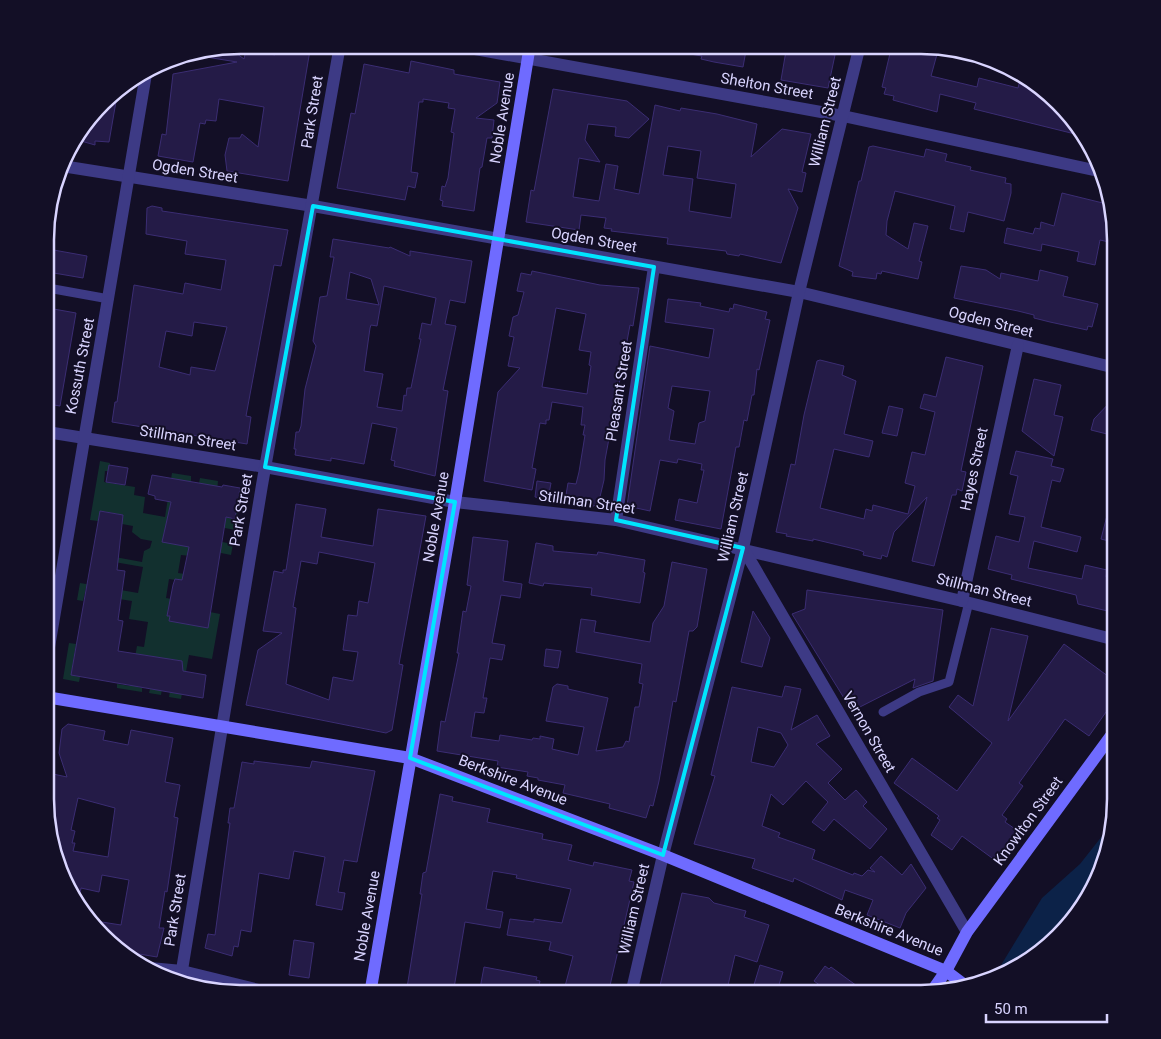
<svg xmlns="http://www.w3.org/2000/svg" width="1161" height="1039" font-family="Roboto,sans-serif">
<rect width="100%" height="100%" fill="#130f26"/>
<g fill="#12302f">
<path d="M100 461 110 463 108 471H105L104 482 135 487 134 495 145 497 143 513 165 517 172 473 191 476V482L175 480 170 506 222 542 233 544 231 555 201 549 191 556 181 555 178 573 199 576 197 583 169 579 166 598 188 602 168 616 210 612 220 614 212 659 189 655 181 699 169 697 170 691 179 692 182 661 170 659 166 664 161 695 149 693 150 689 155 690 161 658 144 655 138 687 142 688V692L117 688V684L130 686 137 646 144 647 148 622 129 619 132 601 119 599V594L86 588 83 601 77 600 80 583 138 593 143 567 103 560 104 555 142 562 144 551 150 548 152 541 141 539 132 532 133 526 122 524 123 515 102 511 100 513 98 521 90 520Z"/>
<path d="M200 478 218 481 215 515 234 519 240 488H242L235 530 210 525 199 483Z"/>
<path d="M69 643 76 644 71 675 80 677 79 682 63 679Z"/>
</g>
<path fill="#0c2248" d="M1110 826 1096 885 1050 945 997 978 995 975 1042 898 1080 864Z"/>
<g fill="#241b47" stroke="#3b2d73" fill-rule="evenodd">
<path d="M276 45 299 46V48L310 50 288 181 227 171 225 155 229 138H240L242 134 258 147 264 107 219 99 216 121 206 120 205 124 200 123 193 162 158 156 162 134 166 135 173 74 237 62 194 55V53L228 47 244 59 246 50 275 55Z"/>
<path d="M678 45H747L743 67 714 62 701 59 702 56 678 52Z"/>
<path d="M787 45H829L827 54 835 55 828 88 781 80Z"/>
<path d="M892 45 939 47 931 76 977 87 979 78 1018 88 1021 76 1039 89 1037 94 1048 96 1067 111 1083 136 974 109 976 103 940 94 937 112 893 100 894 96 884 94 886 88 882 87Z"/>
<path d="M411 61 454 70V74L500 82 497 103 476 118 494 120 492 138H487L482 167 480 168 474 211 442 206 443 201 440 200 442 186 445 187 448 178 454 133 451 132 455 109 448 108 449 103 423 99V102H419L411 172 418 173 415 188 408 186 405 200 337 188 351 113 355 114 364 64 409 73Z"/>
<path d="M553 89 627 101 649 119 629 138 615 136 616 127 588 124 585 140 600 162 579 158 573 197 599 201 606 164 618 166 614 189 639 194 655 105 680 111 681 108 717 114 757 124 751 157 782 129 811 134 802 172 806 173 802 192 788 189 798 208 781 263 740 254 739 256 727 254 726 251 667 244 668 238 611 231 612 229 604 228 606 218 581 215 579 230 526 222 531 190 534 191ZM668 146 701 151 697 178 736 184 731 218 689 211 693 179 663 175Z"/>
<path d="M118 90 109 142 95 141V145L74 139 112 93Z"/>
<path d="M873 146 924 157 926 149 947 154 945 161 971 167 970 170 1006 178 1005 183 1011 184V193L1004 221 968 212 964 232 950 229 955 206 895 191 887 221 886 235 908 249 914 223 928 226 919 261 922 262 918 279 882 271 881 274 877 273 876 279 852 276 853 272 839 266 859 181H861L869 147Z"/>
<path d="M1062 193 1111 205 1116 227V240L1109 238V242L1100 240 1095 265 1077 261 1079 252 1042 244 1041 251 1004 243 1007 228 1033 234 1035 228 1040 229 1041 222 1054 226Z"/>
<path d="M152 206 162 208V211L288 230 281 266 274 265 246 416 251 417 247 444 112 422 115 402H117L134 285 183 294 185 283 221 290 226 260 185 254 187 241 146 234 147 208ZM194 322 227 327 215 371 191 367 190 375 159 367 166 331 192 336Z"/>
<path d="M333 239 389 248 390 247 410 256V251L472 261 465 303 450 300 445 324 456 326 443 390 448 391 435 476 394 466 395 461 391 460 397 428 372 423 364 464 331 458V461L295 455 296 449H294L296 432H299L301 426 305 389 316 346 313 341 320 297 327 296 334 257H330ZM350 272 371 279 379 305 346 299ZM384 286 436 298 431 325 422 323 419 339H421L411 388H407L406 396 404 395 402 411 377 407 383 374 364 371 370 328 371 325 377 326Z"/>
<path d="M48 249 87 256 83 278 48 272Z"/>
<path d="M961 266 986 270 1000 279 1001 273 1038 281 1040 270 1068 277 1063 296 1098 304 1092 327 1088 326 1087 330 1050 322 1034 318V315L1018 311 954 298Z"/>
<path d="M532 271 600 285 639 288 633 326 630 325 605 460 604 480 599 501 594 506 573 503 574 496 566 495 568 483 576 484 579 472 585 435H583L585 425H581L583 407 552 402 549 420H546V424L540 423 532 468 536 469 532 490 484 481 498 392 520 368 508 366 514 337 509 336 513 317 518 315 524 292 517 291 521 273 531 275ZM556 308 586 314 579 350 591 352 589 365 591 366 587 394 542 387Z"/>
<path d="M668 299 701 303 700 306 729 312 730 308 733 309 734 304 767 312 765 319 770 320 759 370 757 369 754 395H752L747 421 744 420 739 447H736L721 529 675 520 679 499 697 503 704 470H701L702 464 678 459 677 463 660 460 650 511 627 506 650 346 709 358 714 329 665 322ZM672 386 710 391 705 421 699 423 695 444 669 440 674 411 668 408Z"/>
<path d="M48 308 76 313 60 406 48 404Z"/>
<path d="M946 357 983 366 961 471 966 472 962 491 957 489 956 495H952L934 566 912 561 927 497 894 532 887 557 882 555 881 559 863 555 864 552 859 550 813 539V541L786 536 787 534 776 532 791 464 795 465 804 415 817 361 820 360 844 366 842 375 856 381 844 434 873 441 869 457 834 449 820 508 864 519 866 509 872 511 873 505 908 514 915 486 905 483 912 452 925 455 935 412 920 408 924 394 936 397Z"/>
<path d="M1034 379 1061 385 1054 415 1063 417 1054 456 1022 431Z"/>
<path d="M1116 396 1107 434 1091 430 1094 419Z"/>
<path d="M889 406 903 409 897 436 882 433Z"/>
<path d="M1016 451 1053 459 1051 466 1064 469 1060 482 1052 480 1041 527 1081 537 1077 552 1034 541 1028 568 1082 579 1085 565 1107 570 1106 577 1116 580V613L1078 604 1076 595 1011 579 1012 575 988 569 996 536 1019 542 1025 517 1009 514 1018 476 1010 474Z"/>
<path d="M109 465 128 468 125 485 106 482Z"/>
<path d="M152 475 222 487 223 485 240 488 235 519 226 517 208 628 169 621 170 616H167L173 585 175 579 182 580 189 547 162 542 171 502 155 499V496L148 494Z"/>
<path d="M537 481 551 483 548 499 535 497Z"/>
<path d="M1111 500 1116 501V543L1101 539Z"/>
<path d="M296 504 326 509 321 537 373 546 378 509 426 516 399 664 403 665 392 730 386 733 246 705 258 650 282 633 263 631 274 571 283 573V570H286ZM319 552 375 563 368 603 359 601 357 616 348 615 343 650 358 652 353 681 333 677 329 700 286 684 296 608 293 607 301 561 317 564Z"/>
<path d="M100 511 123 515 117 570 125 571 118 620 123 621 118 651 182 661 183 671 206 675 203 698 71 675Z"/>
<path d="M473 537 508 541 503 581 522 584 520 598 501 595 492 643 505 645 502 660 490 658 483 698H487L484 713 475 712 471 737 499 741 500 735 532 740 533 738 540 739V736L554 739 552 749 578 755 584 727 546 721 553 687 557 684 568 686V689L608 698 596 751 623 747 626 741 629 742 635 707H639L643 684 639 683 642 664 576 652 581 619 596 621 594 632 650 642 653 623 664 606 672 562 707 569 697 627 693 631H689L676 702 673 701 659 781 653 806 650 805 646 818 609 808 610 804 563 793 565 785 538 780V778L527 776 528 772 497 767 498 761 437 751 441 721 445 722 459 653H457L463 611 466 612 471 586 467 585Z"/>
<path d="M536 543 553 546V551L597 555 598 552 645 560 643 572 645 573 640 603 591 595 592 588 544 583 543 586 529 583Z"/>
<path d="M807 590 943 610 933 681 913 688 915 679 852 711 792 614 805 609Z"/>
<path d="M753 611 770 638 762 667 741 662Z"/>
<path d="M991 628 1028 636 1008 721 1064 644 1116 682V698L1089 736 1065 719 1019 783 1023 786 1002 815 1007 819 1005 822 1018 831 999 859 995 856 992 858 962 836 952 850 931 835 940 820 937 818 939 816 894 783 912 758 957 791 992 743 949 707 958 695 973 706Z"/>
<path d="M546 649 561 651 558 668 544 666Z"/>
<path d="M785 686 801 689 791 730 817 715 830 736 816 744 842 769 828 783 845 800 856 790 867 802 863 806 887 829 870 849 834 819 824 831 812 822 828 802 806 781 783 805 771 794 762 826 780 833 778 837 815 850 812 859 853 875 854 873 862 876 868 870 875 872 870 868 881 856 902 875 911 864 926 888 906 913 900 928 867 915 873 900 845 890 842 900 794 878 793 882 752 868 755 859 694 844 715 776 711 775 732 687 782 697ZM758 727 781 733 788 745 774 767 751 762Z"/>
<path d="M68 724 105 731 103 740 128 745 131 730 173 738 165 782 180 785 174 817 178 818 167 892 165 891 159 928H164L157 957 127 952 94 928 89 920 121 925 129 880 102 875 99 892 81 888 78 904 60 874 48 822 54 793 49 792 53 774 67 777 59 753 62 729ZM78 798 115 808 108 857 73 851 75 843H72L75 831 71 830Z"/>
<path d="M254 761 310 768 312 761 375 771 357 862 344 860 338 892 345 893 342 910 316 905 325 857 294 851 289 879 259 873 251 932 241 930 238 947 234 946 232 956 205 948 208 934 215 935 230 823H228L230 808H234L242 762 254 764Z"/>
<path d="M440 794 453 797 452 801 490 809 487 822 543 834 542 839 572 845 568 860 593 866 594 862 632 870 629 881 634 882 608 994H563L573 956 549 950 551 942 507 935 510 919 534 922V919L562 923 571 889 516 878 517 875 493 871 486 909 503 912 500 928 465 922 453 994H406L422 894H420L423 873 426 872Z"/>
<path d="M682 893 709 898 714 903 746 911 744 917 769 925 757 962 735 955 726 994H658Z"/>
<path d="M294 940 314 943 309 978 289 975Z"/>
<path d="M760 965 783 972 776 994 753 988Z"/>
<path d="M825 966 829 969 831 967 868 994H832L814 981Z"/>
<path d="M484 967 537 977 536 980 540 981 537 994H479Z"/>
</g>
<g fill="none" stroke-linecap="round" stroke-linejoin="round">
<g stroke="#3d3a85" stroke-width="9">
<path d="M48 288 109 299"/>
<path d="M883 712 919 692 949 682 969 602"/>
</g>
<g stroke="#3d3a85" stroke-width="12">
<path d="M453 45 843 116 1103 172"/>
<path d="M62 166 313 206 799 292 1116 368"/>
<path d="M47 432 265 467 455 502 616 520 962 601 1116 640"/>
<path d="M616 520 654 267"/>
<path d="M743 548 967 932"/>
<path d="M962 601 1018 345"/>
<path d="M46 665 146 74"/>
<path d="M150 968 182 971 275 994"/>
<path d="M180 982 262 485 340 45"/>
<path d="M631 994 663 855 743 548 799 292 860 45"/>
</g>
<g stroke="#6f6bff" stroke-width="12">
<path d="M46 697 410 758 663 855 946 971 966 986"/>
<path d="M370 994 455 502 530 45"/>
<path d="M930 994 946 971 967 932 1116 729"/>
</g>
</g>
<path fill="none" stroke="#00e5ff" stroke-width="4" stroke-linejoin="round" d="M313 206 654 267 616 520 743 548 663 855 410 758 455 502 265 467Z"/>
<g text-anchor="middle" stroke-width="4" stroke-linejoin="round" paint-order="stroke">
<g font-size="15" fill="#d9d4ff" stroke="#130f26">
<text transform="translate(767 86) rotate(10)" y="5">Shelton Street</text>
<text transform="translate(312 112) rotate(-81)" y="5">Park Street</text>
<text transform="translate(502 118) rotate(-81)" y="5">Noble Avenue</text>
<text transform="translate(825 122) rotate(-76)" y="5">William Street</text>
<text transform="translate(195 171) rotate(9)" y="5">Ogden Street</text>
<text transform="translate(594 240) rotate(10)" y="5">Ogden Street</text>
<text transform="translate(991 322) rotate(14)" y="5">Ogden Street</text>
<text transform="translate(80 366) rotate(-79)" y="5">Kossuth Street</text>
<text transform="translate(619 391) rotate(-81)" y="5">Pleasant Street</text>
<text transform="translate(188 438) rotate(9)" y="5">Stillman Street</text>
<text transform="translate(974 469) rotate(-78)" y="5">Hayes Street</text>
<text transform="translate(587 502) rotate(8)" y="5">Stillman Street</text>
<text transform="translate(241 510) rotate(-80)" y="5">Park Street</text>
<text transform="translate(436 517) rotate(-80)" y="5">Noble Avenue</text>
<text transform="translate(733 517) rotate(-77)" y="5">William Street</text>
<text transform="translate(984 590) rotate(14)" y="5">Stillman Street</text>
<text transform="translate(869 732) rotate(60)" y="5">Vernon Street</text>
<text transform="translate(513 780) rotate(21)" y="5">Berkshire Avenue</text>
<text transform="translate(1028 821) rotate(-54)" y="5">Knowlton Street</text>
<text transform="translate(634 909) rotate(-77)" y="5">William Street</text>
<text transform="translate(175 910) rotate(-81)" y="5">Park Street</text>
<text transform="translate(367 916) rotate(-80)" y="5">Noble Avenue</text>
<text transform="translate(889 930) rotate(22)" y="5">Berkshire Avenue</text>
</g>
</g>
<path d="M0 0H1161V1039H0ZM240 54H921A186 186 0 0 1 1107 240V799A186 186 0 0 1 921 985H240A186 186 0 0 1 54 799V240A186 186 0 0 1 240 54Z" fill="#130f26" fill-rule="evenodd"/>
<path fill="none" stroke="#d9d4ff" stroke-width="2.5" d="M240 54H921A186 186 0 0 1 1107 240V799A186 186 0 0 1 921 985H240A186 186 0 0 1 54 799V240A186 186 0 0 1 240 54Z"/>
<path d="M986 1014v8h121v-8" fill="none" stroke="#d9d4ff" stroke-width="2.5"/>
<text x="994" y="1014" font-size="15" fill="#d9d4ff" stroke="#130f26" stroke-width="4" paint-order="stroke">50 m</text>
</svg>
